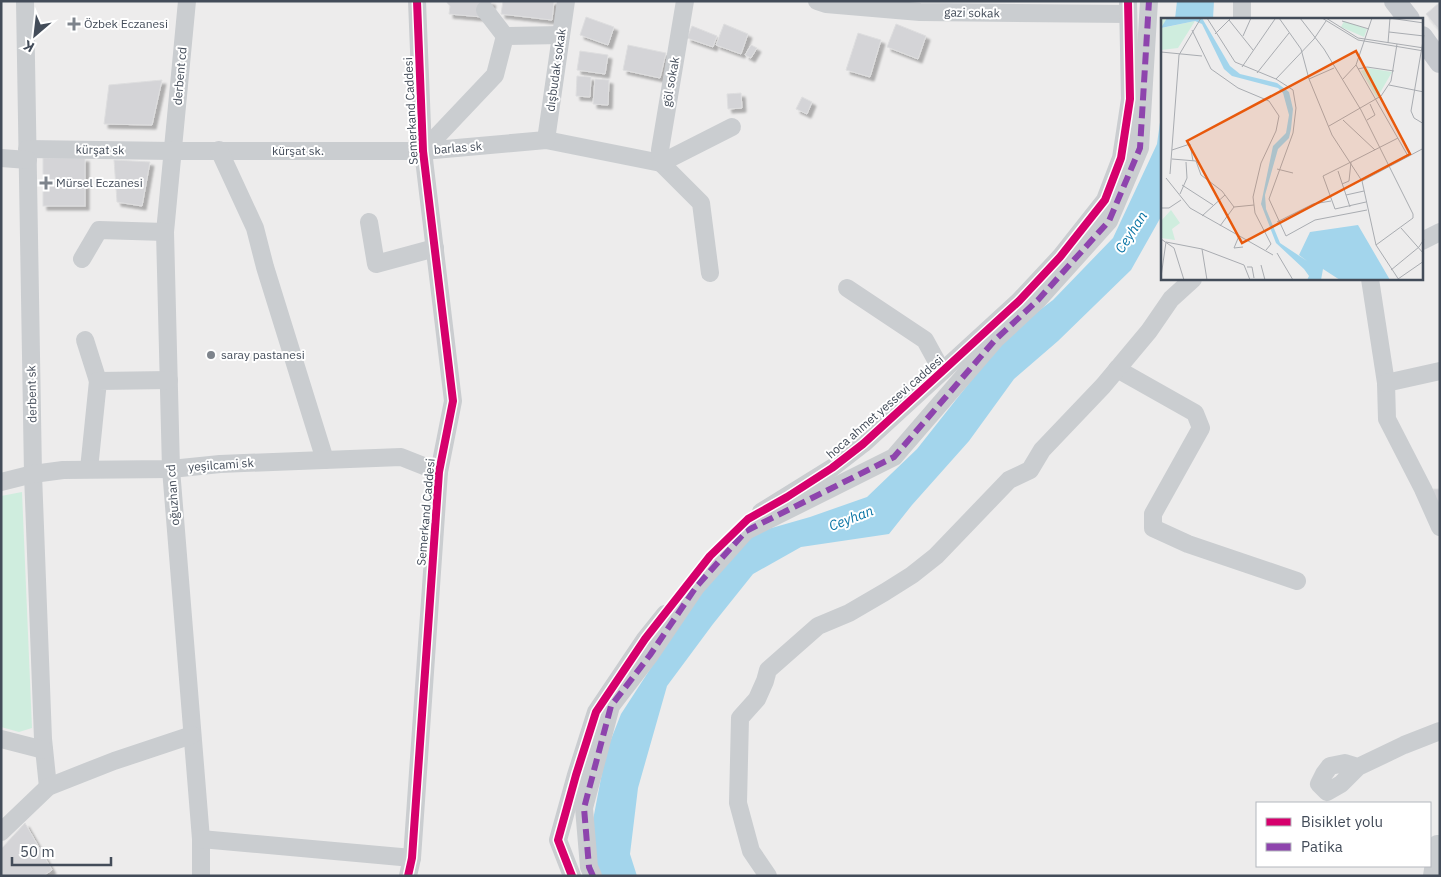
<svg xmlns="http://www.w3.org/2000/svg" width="1441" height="877" font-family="'IBM Plex Sans',sans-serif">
<defs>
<filter id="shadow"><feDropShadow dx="4" dy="4" stdDeviation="1" flood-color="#0004"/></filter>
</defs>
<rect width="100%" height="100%" fill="#edecec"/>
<path fill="#cfedde" d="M22 492 32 728 19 732 1 727V496Z"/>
<g fill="#a3d5ec">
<path d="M1177 1H1214L1213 19H1175Z"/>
<path d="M1162 108V215L1131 270 1058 341 1014 379 969 441 912 505 889 534 801 547 753 574 713 624 667 686 638 788 630 854 637 876H598L589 841 606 752 621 714 706 583 751 534 810 517 867 497 917 449 1008 334 1053 300 1113 238 1157 144Z"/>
</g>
<g fill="#d4d4d7" stroke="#dededf" filter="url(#shadow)">
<path d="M447 1H490L492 2 489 10 482 17 449 14 450 6 447 3Z"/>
<path d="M503 1H554L552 20 501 14Z"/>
<path d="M1440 2V31L1426 14Z"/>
<path d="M586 17 614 27 608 45 580 35Z"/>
<path d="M724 24 748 34 741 54 716 45Z"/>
<path d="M896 24 926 36 918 59 887 47Z"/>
<path d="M692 26 717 36 713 47 687 38Z"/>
<path d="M858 33 881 40 870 77 846 70Z"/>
<path d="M628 45 666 53 660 78 623 70Z"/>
<path d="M751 45 757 48 751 58 745 55Z"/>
<path d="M580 51 608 55 605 74 577 70Z"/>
<path d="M577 76 591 77 590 97 576 96Z"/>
<path d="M595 79 609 80 608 105 593 104Z"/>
<path d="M162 80 152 125 104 124 109 85Z"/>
<path d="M741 93 742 108 728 109 727 94Z"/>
<path d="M802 97 812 102 807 114 796 109Z"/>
<rect x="43" y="158" width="42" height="48"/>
<path d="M114 160 150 162 142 206 117 202Z"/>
<path d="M1433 489H1440V513H1432Z"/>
<path d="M25 823 52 870 43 876H1V849Z"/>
</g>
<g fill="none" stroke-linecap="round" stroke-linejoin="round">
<g stroke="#cacdd0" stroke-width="18">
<path d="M25 1 33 474 43 739 48 787"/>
<path d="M187 1 165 232 171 469 201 839V876"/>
<path d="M817 1 826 4 920 12 1128 14"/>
<path d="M1242 1V19"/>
<path d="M485 10 505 36"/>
<path d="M561 35 505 36 495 75 423 151 546 140 661 163"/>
<path d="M546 140 566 1"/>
<path d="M27 149 173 151H423"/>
<path d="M219 150 255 228 265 267 325 460"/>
<path d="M1 158 28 160"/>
<path d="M661 163 660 150 685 1"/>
<path d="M661 163 701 203 710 273"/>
<path d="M661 163 732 127"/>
<path d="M369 222 376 264 435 248"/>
<path d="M1422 241 1440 232"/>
<path d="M82 259 99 230 165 232"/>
<path d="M1370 279 1386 383 1387 419 1423 489 1440 527"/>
<path d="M847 288 925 340 942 371"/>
<path d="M85 340 98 381"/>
<path d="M1117 369 1195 413 1201 428 1153 514V528L1188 544 1297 581"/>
<path d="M1386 383 1440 371"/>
<path d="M89 469 98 381 169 380"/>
<path d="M1 482 33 474 63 470 171 469 220 464 401 457 439 472"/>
<path d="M761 512 832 468 863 444 1019 301 1060 257 1105 200 1121 158 1130 99 1128 1"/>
<path d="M1 739 44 750"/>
<path d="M1358 767 1345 763 1330 766 1324 774 1319 784 1327 792 1341 784 1358 767 1404 745 1440 731"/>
<path d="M1 832 48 787 114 761 192 735"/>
<path d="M201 839 412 858"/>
<path d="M408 876 412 858 439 472 453 401 423 151 417 1"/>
<path d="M572 876 558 840 576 775 596 712 645 639 665 614"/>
<path d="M593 876 589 867 584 808 611 706 650 655 696 587 746 531 894 457 995 340 1038 300 1109 221 1140 148 1149 1"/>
<path d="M768 876 751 851 738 803 740 718 757 699 765 681 768 670 818 626 849 613 885 592 912 575 936 556 1009 480 1030 470 1042 450 1103 386 1149 331 1171 299 1193 279"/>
<path d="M1432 876 1437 844"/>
</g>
<g stroke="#c5c8cd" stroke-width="22">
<path d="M1395 1 1409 19"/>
<path d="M1422 37 1440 62"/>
</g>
<path stroke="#8e44ad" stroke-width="6" stroke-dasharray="12 6" stroke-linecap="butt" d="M593 876 589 867 584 808 611 706 650 655 696 587 746 531 894 457 995 340 1038 300 1109 221 1140 148 1149 1"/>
<g stroke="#fff" stroke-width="11">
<g id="cycleway">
<path d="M408 876 412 858 439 472 453 401 423 151 417 1"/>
<path d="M572 876 558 840 576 775 596 712 645 639 710 556 748 519 787 497 832 468 863 444 1019 301 1060 257 1105 200 1121 158 1130 99 1128 1"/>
</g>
</g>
<use href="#cycleway" stroke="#d6006c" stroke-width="8"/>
</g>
<g fill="#7e848c" stroke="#fff" stroke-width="2">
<path d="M71.5 16.5h5v5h5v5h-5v5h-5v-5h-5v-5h5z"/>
<path d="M43.5 175.5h5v5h5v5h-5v5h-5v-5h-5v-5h5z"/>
<circle cx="211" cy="355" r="5"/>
</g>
<g text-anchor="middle" stroke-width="4" stroke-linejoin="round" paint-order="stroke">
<g font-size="12" fill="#434c59" stroke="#fff">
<text transform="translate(972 13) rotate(1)" y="4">gazi sokak</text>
<text transform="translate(556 70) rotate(-82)" y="4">dışbudak sokak</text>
<text transform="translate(180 76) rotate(-85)" y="4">derbent cd</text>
<text transform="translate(671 82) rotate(-80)" y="4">göl sokak</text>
<text transform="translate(411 111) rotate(-93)" y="4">Semerkand Caddesi</text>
<text transform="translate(458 148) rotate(-5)" y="4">barlas sk</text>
<text transform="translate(100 150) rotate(1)" y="4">kürşat sk</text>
<text x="298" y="155">kürşat sk.</text>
<text transform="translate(32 394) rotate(-91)" y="4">derbent sk</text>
<text transform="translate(885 407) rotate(-41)" y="4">hoca ahmet yessevi caddesi</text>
<text transform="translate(221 465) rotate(-4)" y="4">yeşilcami sk</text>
<text transform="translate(173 495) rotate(-94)" y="4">oğuzhan cd</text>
<text transform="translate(426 512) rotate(-85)" y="4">Semerkand Caddesi</text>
</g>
<g font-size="12" fill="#434c59" stroke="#fff" text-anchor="start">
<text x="84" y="28">Özbek Eczanesi</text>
<text x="56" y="187">Mürsel Eczanesi</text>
<text x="221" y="359">saray pastanesi</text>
</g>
<g font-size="14" font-style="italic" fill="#0a75a5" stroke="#fff">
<text transform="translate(1131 232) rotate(-57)" y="5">Ceyhan</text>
<text transform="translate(851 518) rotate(-21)" y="5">Ceyhan</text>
</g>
</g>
<g transform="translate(1161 18)">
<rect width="262" height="262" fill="#edecec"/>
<path d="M0 0H6L1 10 34 3 17 30 0 32ZM183 3 206 11 203 19 180 9ZM207 50 231 54 216 80 200 53ZM10 192 19 205 11 211 14 222 0 220V203Z" fill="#cfedde"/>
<path d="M6 0H41L69 48 79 56 116 65 128 74 132 91 130 111 128 120 117 131 104 177 105 191 119 225 146 243 138 237 149 214 197 207 229 262H179L162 251 160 262H146L148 258 143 251 115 225 100 186 112 128 125 115 128 97 122 75 117 70 71 58 63 51 41 6 34 3 0 10Z" fill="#a3d5ec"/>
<path fill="none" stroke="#a9acb1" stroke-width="1" d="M46 0 74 44 115 61 132 72 135 90 132 115 108 181 125 218 154 202 206 192M118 0 140 31 148 61 171 117 201 163 215 227 238 262M139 0 163 31 200 92 252 196V200L215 227M161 0 197 22 263 33M165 0 197 20 263 30M228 0 263 5M68 2 92 32M181 3 208 11M31 12 50 51 77 70 108 83 118 98 115 113 100 145 92 179 94 195 110 226 105 232M228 14 263 18M54 16 69 1M263 17 250 93 253 100 263 106M82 18 90 0M227 25 229 0M0 34 41 38M195 47 247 138M81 49 114 1M197 51 206 49 233 53M96 55 128 15M115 61 153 21 165 3M148 61 173 50M181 62 195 47 211 0M228 67 263 74M182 102 214 132M206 102 214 97 209 86M168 108 220 78 230 63 236 26M11 132 29 126 32 143M11 141 35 143 40 157 61 173 73 189M190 144 237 120M116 151 132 155M177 153 189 189M9 156 18 37 40 0M162 158 174 191 205 184M162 158 190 144 188 163 181 166M5 160 29 190 112 237M201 163 263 130M21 167 52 187M19 176 26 160 25 144M185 177 203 173M0 190H8L20 182M41 198 64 177M116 204 152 186 170 183M59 208 73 189 93 187M240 210 263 236M78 218 73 230 82 229M0 221 13 230 23 262M41 231 46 262M116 235 132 262M100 247 104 262M86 249H91L93 260M230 252 258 229 263 221M0 259 5 224 41 231 83 247 89 262M237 261 263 243"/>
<path fill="#e8590c" fill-opacity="0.15" stroke="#e8590c" stroke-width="2.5" d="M195 33 249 136 81 225 26 123Z"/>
<rect width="262" height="262" fill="none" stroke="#434c59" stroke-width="2.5"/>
</g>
<rect width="1441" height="877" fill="none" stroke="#434c59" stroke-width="5"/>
<rect x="1256" y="802" width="175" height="65" fill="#ffffff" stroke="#b4b7bd"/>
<rect x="1266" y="818" width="25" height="8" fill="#d6006c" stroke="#b4b7bd"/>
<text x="1301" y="827" font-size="15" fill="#434c59">Bisiklet yolu</text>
<rect x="1266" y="843" width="25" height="8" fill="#8e44ad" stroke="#b4b7bd"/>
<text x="1301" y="852" font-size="15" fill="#434c59">Patika</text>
<g transform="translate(35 35) rotate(208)" stroke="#ffffff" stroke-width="4" paint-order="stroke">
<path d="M0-4L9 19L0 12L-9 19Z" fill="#434c59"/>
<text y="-8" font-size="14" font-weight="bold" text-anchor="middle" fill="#434c59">K</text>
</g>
<path d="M12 857v8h99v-8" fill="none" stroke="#434c59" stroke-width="2.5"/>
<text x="20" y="857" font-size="15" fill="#434c59" stroke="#ffffff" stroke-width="4" paint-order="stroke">50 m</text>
</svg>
